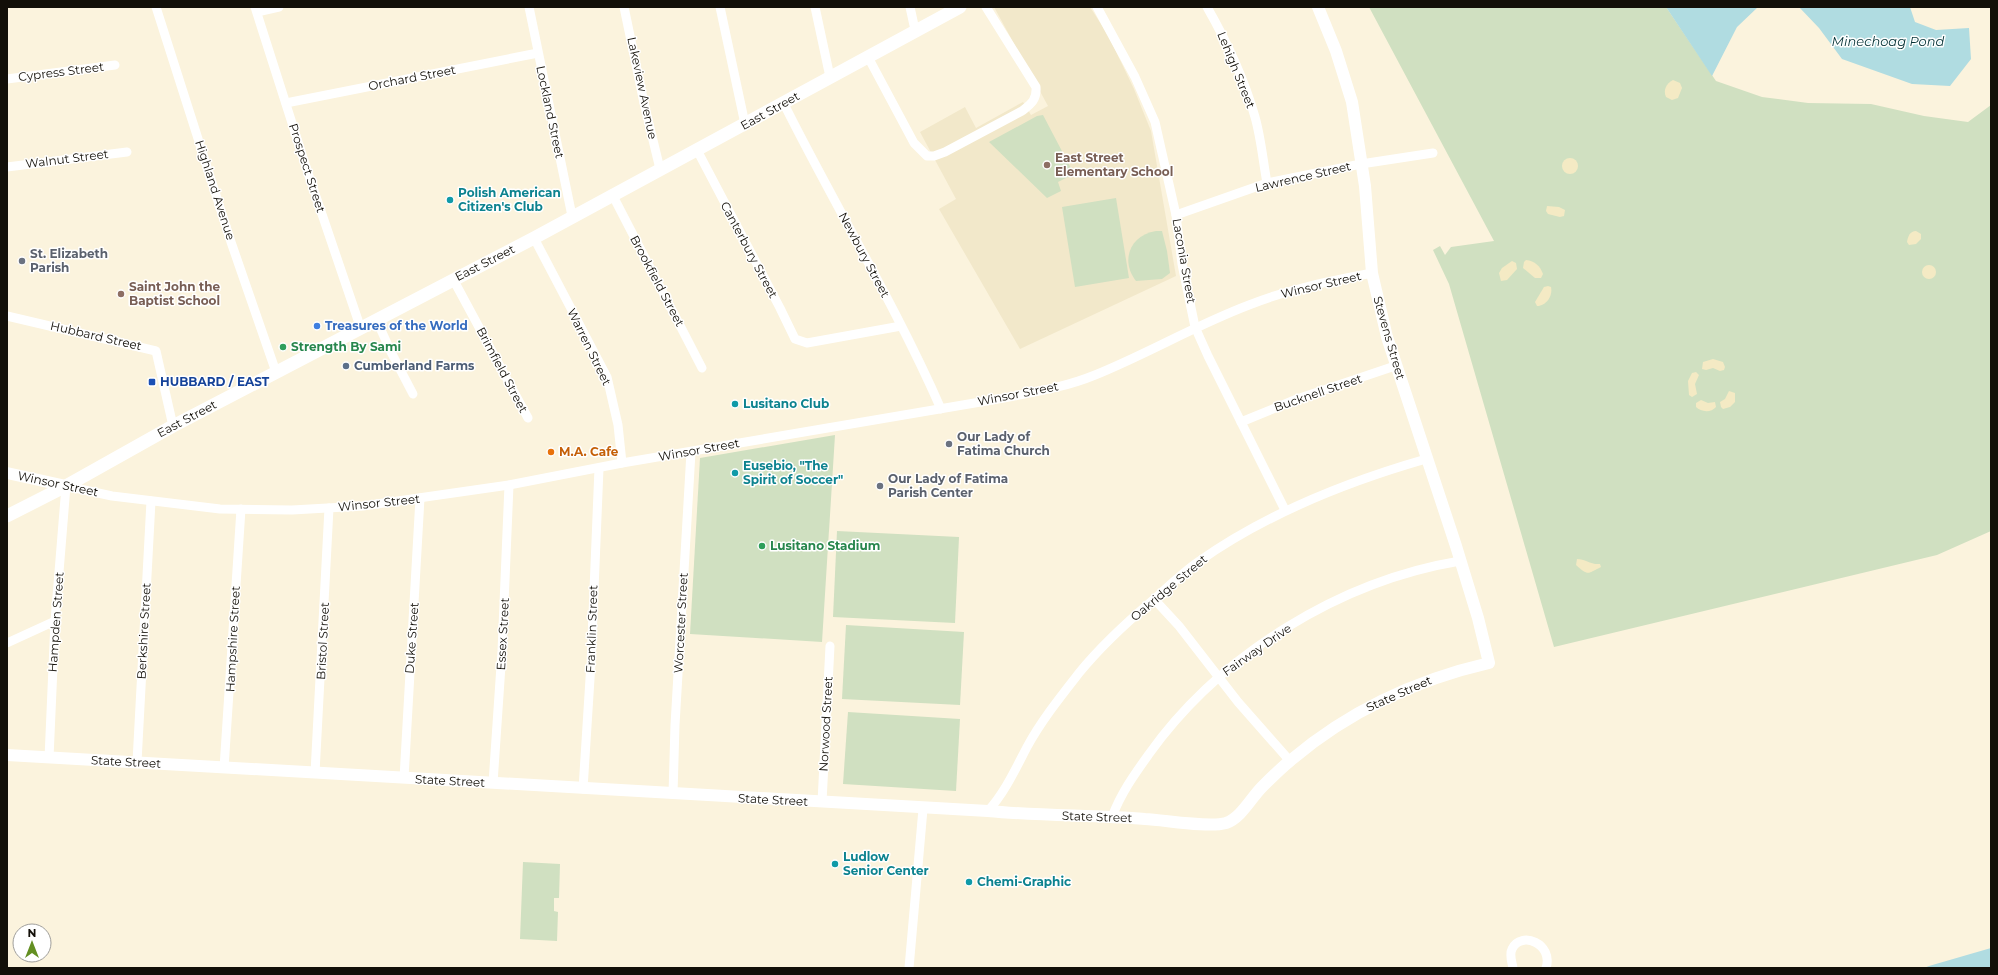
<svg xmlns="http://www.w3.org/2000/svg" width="1998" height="975" font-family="Montserrat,sans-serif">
<rect width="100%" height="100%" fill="#fbf3dd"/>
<path fill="#f2e8ca" d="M994 7H1090L1108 35 1134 89 1151 131 1176 276 1020 349 939 209 956 199 920 132 965 107 976 128 1023 102 1031 115 1048 106Z"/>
<g fill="#d0e0c1">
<path d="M1369 7H1666L1716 81 1762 97 1808 103 1871 104 1924 116 1968 122 1991 105V531L1937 555 1554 647 1449 284 1433 250 1440 246 1445 255 1451 247 1494 241Z"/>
<path d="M1043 115 1074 174 1058 182 1061 191 1047 198 989 142 1037 116Z"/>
<path d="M1116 198 1129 278 1075 287 1062 207Z"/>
<path d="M1156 231H1162L1167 251 1170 273 1162 279 1136 281C1120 261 1130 235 1156 231Z"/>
<path d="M835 435 822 642 690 634 700 458Z"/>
<path d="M837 531 959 537 955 623 833 617Z"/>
<path d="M846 625 964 632 960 705 842 699Z"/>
<path d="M848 712 960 719 956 791 843 784Z"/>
<path d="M523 862 560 864 559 898H554V911L558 912 557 941 520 939Z"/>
</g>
<g fill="#f4eac4">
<path d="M1673 80 1680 83 1682 88 1678 98 1672 100 1666 97C1663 90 1666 84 1673 80Z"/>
<circle cx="1570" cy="166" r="8"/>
<path d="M1547 206 1559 207 1565 210 1564 216 1560 217 1548 214 1546 211Z"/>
<path d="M1916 231 1921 234V239L1916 244 1909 245 1907 242C1908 236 1910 231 1916 231Z"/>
<path d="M1526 260C1535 261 1540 266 1543 274L1541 278H1535L1523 268 1524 262Z"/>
<path d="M1512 261 1516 263 1517 269 1507 280 1501 281 1499 273 1502 268Z"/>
<circle cx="1929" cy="272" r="7"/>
<path d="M1548 286 1551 287C1553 296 1546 306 1537 306L1535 302 1544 287Z"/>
<path d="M1713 359 1723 362 1725 367 1724 370 1720 371 1713 368 1706 370 1702 369 1703 362Z"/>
<path d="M1692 373 1696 372 1699 375 1695 384 1697 394 1692 397 1689 395 1688 381Z"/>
<path d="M1729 391 1735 393V402L1730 407 1723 409 1721 407 1720 402 1725 399Z"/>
<path d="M1701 400 1708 403 1715 402 1716 407C1711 413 1701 412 1696 407V403Z"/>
<path d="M1577 559C1585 559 1591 565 1600 564L1601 567C1588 573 1589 577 1576 565Z"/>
</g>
<g fill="#b0dce1">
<path d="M1666 7H1758L1737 27 1712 76Z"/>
<path d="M1799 7H1910L1915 22 1936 30 1969 28 1971 59 1950 86 1912 84 1842 59 1819 28Z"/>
<path d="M1991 948V968H1924L1929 966Z"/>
</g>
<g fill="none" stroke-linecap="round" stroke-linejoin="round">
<g stroke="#fff" stroke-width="9">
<path d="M156 7 231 242 276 372"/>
<path d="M255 7 307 170 361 329"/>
<path d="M529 7 572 216"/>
<path d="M624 7 644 103 660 169"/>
<path d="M720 7 745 124"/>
<path d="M815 7 830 77"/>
<path d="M910 7 915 30"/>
<path d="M1097 7 1135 77 1155 122 1176 215 1182 264 1195 327 1208 356 1285 510"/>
<path d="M1207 7C1227 42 1244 78 1255 117 1261 138 1263 161 1267 183"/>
<path d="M257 12 279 7"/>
<path d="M868 57 914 143 927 156H934L945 152 1022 111C1031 104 1037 100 1036 87L986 7"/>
<path d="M7 79 115 65"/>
<path d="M286 103 538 53"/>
<path d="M784 104C835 206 895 304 941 409"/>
<path d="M697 150 780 308 795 339 807 343 901 326"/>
<path d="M7 167 127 152"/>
<path d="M612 194 702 368"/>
<path d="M1176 215 1267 183 1361 164 1433 153"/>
<path d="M534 238 607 377 618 425 622 463"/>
<path d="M453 279 528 418"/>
<path d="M7 316 156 351 173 426"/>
<path d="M377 321 391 352 413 394"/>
<path d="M1241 422 1297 399 1395 366"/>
<path d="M1154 599 1179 626 1238 702 1290 761"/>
<path d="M7 643 55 621"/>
<path d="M49 758 55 621 66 486 112 496 220 509 292 510 363 506 509 485 622 463 1004 398C1035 392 1066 387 1095 375 1147 354 1196 325 1249 305 1289 289 1330 281 1372 273"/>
<path d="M137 762 151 501"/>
<path d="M224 768 241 509"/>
<path d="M315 773 329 508"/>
<path d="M404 778 420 498"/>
<path d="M493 783 502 651 509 485"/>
<path d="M583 789 591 663 599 468"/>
<path d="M673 794 675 725 691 452"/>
<path d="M822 802 830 646"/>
<path d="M988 811C1005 792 1015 770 1027 747 1041 721 1061 696 1079 673 1101 646 1126 623 1152 601 1167 588 1182 573 1198 562 1267 513 1346 482 1426 459"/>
<path d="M1112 817C1121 793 1134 775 1149 754 1220 655 1339 581 1460 561"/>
<path d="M909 968 923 809"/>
<path d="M1513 968C1512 962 1509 955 1512 949 1521 930 1554 944 1546 968"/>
</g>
<g stroke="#fff" stroke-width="12">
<path d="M7 473 66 486"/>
<path d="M7 755 988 811C1040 816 1092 815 1145 819 1165 820 1208 828 1226 823 1241 818 1251 798 1262 787 1271 778 1281 768 1291 760 1349 711 1415 680 1489 663L1478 618 1456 546 1387 337 1372 273 1365 186 1352 102 1336 51 1318 7"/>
</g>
<path stroke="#fff" stroke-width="13" d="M7 516 66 486 173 426 534 238 960 7"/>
</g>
<g fill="#8d6e63" stroke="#fff" stroke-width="1.5">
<circle cx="1047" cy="165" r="4"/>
<circle cx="121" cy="294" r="4"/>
</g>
<g fill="#0f9aa8" stroke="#fff" stroke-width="1.5">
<circle cx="450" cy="200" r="4"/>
<circle cx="735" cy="404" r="4"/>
<circle cx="735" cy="473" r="4"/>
<circle cx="835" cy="864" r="4"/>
<circle cx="969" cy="882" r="4"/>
</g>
<g fill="#6b7280" stroke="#fff" stroke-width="1.5">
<circle cx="22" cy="261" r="4"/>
<circle cx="949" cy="444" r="4"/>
<circle cx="880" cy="486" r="4"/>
</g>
<circle fill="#3f7fe0" stroke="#fff" stroke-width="1.5" cx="317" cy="326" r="4"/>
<g fill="#2e9e5b" stroke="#fff" stroke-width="1.5">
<circle cx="283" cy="347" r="4"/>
<circle cx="762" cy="546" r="4"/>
</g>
<circle fill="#5c6f8a" stroke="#fff" stroke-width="1.5" cx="346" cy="366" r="4"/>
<rect fill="#1a4fb4" stroke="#fff" stroke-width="1.5" x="148" y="378" width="8" height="8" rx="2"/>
<circle fill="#e8710a" stroke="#fff" stroke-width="1.5" cx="551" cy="452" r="4"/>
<g text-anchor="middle" stroke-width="3" stroke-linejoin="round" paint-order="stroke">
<g font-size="12" fill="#120f08" stroke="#fff">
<text transform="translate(1236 70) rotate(68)" y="4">Lehigh Street</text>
<text transform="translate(61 72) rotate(-7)" y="4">Cypress Street</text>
<text transform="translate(412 78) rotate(-11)" y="4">Orchard Street</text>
<text transform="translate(642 88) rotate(78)" y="4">Lakeview Avenue</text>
<text transform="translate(770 111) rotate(-29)" y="4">East Street</text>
<text transform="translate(550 112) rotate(78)" y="4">Lockland Street</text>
<text transform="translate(67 159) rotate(-7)" y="4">Walnut Street</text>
<text transform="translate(307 168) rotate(72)" y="4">Prospect Street</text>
<text transform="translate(1303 177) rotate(-13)" y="4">Lawrence Street</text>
<text transform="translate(215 190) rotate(72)" y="4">Highland Avenue</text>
<text transform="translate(749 250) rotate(62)" y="4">Canterbury Street</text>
<text transform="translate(864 255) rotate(62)" y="4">Newbury Street</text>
<text transform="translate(1184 261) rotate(80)" y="4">Laconia Street</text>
<text transform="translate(485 263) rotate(-27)" y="4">East Street</text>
<text transform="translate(657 281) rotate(62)" y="4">Brookfield Street</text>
<text transform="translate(1321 285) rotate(-13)" y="4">Winsor Street</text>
<text transform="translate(96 336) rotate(13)" y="4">Hubbard Street</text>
<text transform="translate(1389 338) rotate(74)" y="4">Stevens Street</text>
<text transform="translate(589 347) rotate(64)" y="4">Warren Street</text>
<text transform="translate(502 370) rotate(62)" y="4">Brimfield Street</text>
<text transform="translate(1318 393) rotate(-19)" y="4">Bucknell Street</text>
<text transform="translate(1018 394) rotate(-11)" y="4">Winsor Street</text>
<text transform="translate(187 419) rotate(-28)" y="4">East Street</text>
<text transform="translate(699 450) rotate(-10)" y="4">Winsor Street</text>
<text transform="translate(58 484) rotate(12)" y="4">Winsor Street</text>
<text transform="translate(379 503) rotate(-6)" y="4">Winsor Street</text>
<text transform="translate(1169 588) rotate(-40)" y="4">Oakridge Street</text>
<text transform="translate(56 622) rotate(-86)" y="4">Hampden Street</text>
<text transform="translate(681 623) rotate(-87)" y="4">Worcester Street</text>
<text transform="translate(592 629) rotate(-88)" y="4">Franklin Street</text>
<text transform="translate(144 631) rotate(-87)" y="4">Berkshire Street</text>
<text transform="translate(503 634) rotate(-87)" y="4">Essex Street</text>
<text transform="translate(412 638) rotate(-86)" y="4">Duke Street</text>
<text transform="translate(233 639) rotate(-87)" y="4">Hampshire Street</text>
<text transform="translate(323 641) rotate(-87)" y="4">Bristol Street</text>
<text transform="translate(1257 650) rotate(-35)" y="4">Fairway Drive</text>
<text transform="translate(1399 694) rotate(-24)" y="4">State Street</text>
<text transform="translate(826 724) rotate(-87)" y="4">Norwood Street</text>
<text transform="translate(126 762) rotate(3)" y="4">State Street</text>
<text transform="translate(450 781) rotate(3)" y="4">State Street</text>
<text transform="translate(773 800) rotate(3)" y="4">State Street</text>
<text transform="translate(1097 817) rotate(2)" y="4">State Street</text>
</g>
<g font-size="12" font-weight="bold" fill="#785e54" stroke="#fff" text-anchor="start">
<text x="1055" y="162">East Street<tspan x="1055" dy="14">Elementary School</tspan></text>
<text x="129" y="291">Saint John the<tspan x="129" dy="14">Baptist School</tspan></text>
</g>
<g font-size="12" font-weight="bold" fill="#0d838f" stroke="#fff" text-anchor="start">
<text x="458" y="197">Polish American<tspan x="458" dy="14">Citizen's Club</tspan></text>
<text x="743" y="408">Lusitano Club</text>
<text x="743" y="470">Eusebio, "The<tspan x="743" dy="14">Spirit of Soccer"</tspan></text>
<text x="843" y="861">Ludlow<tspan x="843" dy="14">Senior Center</tspan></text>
<text x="977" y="886">Chemi-Graphic</text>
</g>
<g font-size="12" font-weight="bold" fill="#5b616d" stroke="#fff" text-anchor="start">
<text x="30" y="258">St. Elizabeth<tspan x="30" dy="14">Parish</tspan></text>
<text x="957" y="441">Our Lady of<tspan x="957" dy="14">Fatima Church</tspan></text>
<text x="888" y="483">Our Lady of Fatima<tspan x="888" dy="14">Parish Center</tspan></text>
</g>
<g font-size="12" font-weight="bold" fill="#366cbe" stroke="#fff" text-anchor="start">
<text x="325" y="330">Treasures of the World</text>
</g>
<g font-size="12" font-weight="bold" fill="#27864d" stroke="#fff" text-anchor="start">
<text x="291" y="351">Strength By Sami</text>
<text x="770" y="550">Lusitano Stadium</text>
</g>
<g font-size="12" font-weight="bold" fill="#4e5e75" stroke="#fff" text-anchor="start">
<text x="354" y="370">Cumberland Farms</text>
</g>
<g font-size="12" font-weight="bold" fill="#164399" stroke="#fff" text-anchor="start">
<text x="160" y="386">HUBBARD / EAST</text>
</g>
<g font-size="12" font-weight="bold" fill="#c56008" stroke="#fff" text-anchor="start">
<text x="559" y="456">M.A. Cafe</text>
</g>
<g font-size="13" font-style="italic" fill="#043135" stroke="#fff">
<text x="1888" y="46">Minechoag Pond</text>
</g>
</g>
<rect width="1998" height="975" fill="none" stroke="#120f08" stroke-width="16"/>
<g transform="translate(32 943)"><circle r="19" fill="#ffffff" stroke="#a09f9c"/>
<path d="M0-3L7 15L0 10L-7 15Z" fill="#638f22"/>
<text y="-6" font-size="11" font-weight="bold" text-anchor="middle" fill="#120f08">N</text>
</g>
</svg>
